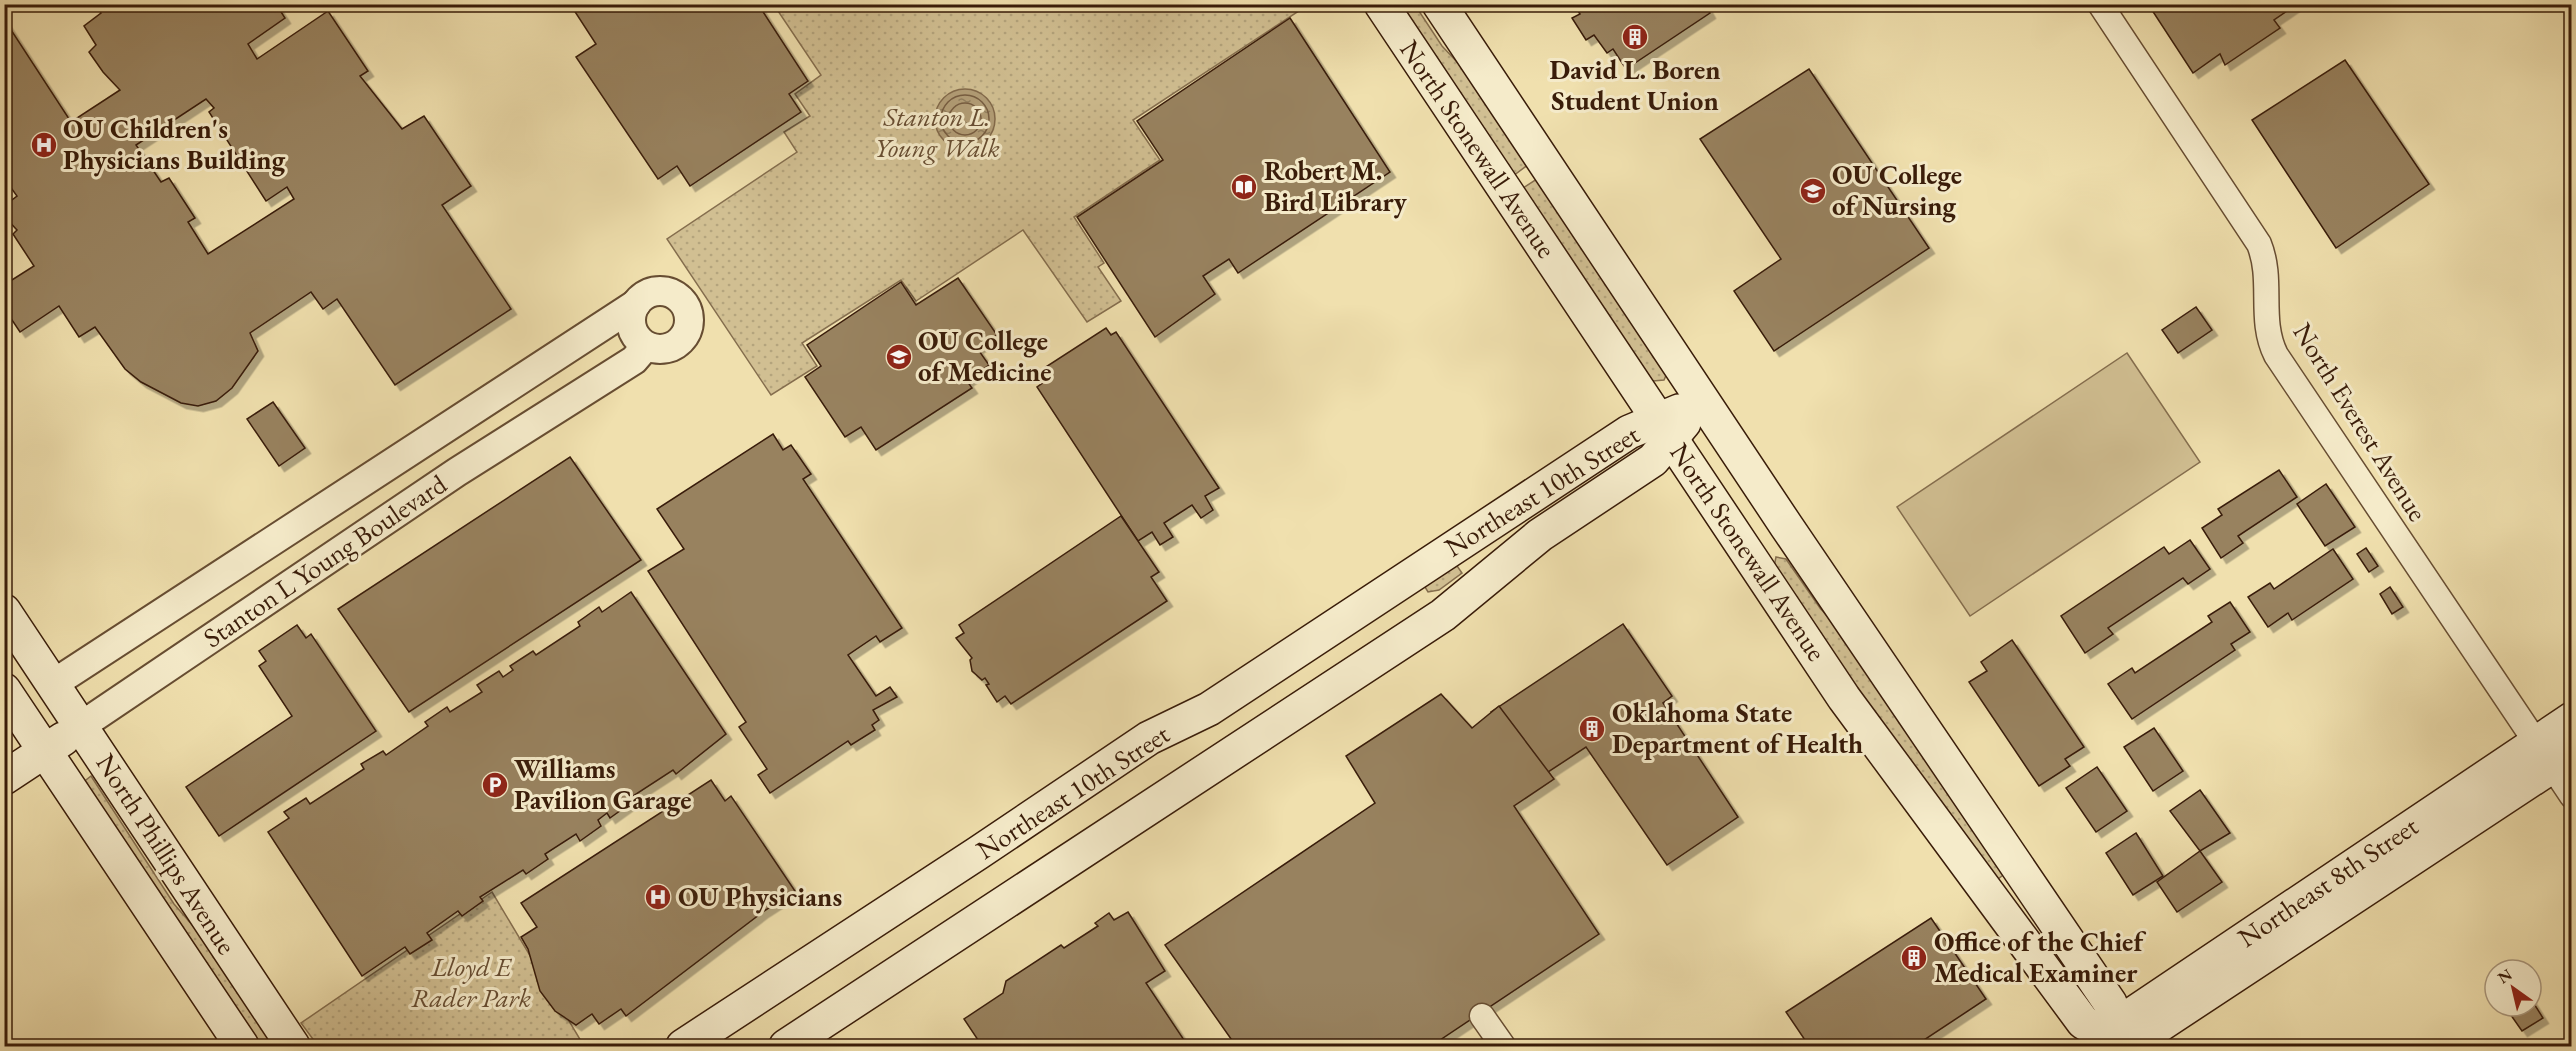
<svg xmlns="http://www.w3.org/2000/svg" width="2576" height="1051" font-family="'EB Garamond',serif">
<defs>
<pattern id="grass-dots" width="8" height="8" patternUnits="userSpaceOnUse" patternTransform="scale(1.5)"><rect width="8" height="8" fill="#d1bf92"/><path d="M2 2h.1M6 6h.1" fill="none" stroke="#b4a47d" stroke-width="1.8" stroke-linecap="round"/></pattern>
<pattern id="water-ripples" width="26" height="14" patternUnits="userSpaceOnUse" patternTransform="scale(1.5)"><rect width="26" height="14" fill="#b29d76"/><path d="M2 4q2-2 4 0t4 0M15 11q2-2 4 0t4 0" fill="none" stroke="#927f5f"/></pattern>
<filter id="shadow"><feDropShadow dx="5.5" dy="5.5" stdDeviation="0" flood-color="#0004"/></filter>
</defs>
<rect width="100%" height="100%" fill="#f0e0ae"/>
<filter id="stains"><feTurbulence type="fractalNoise" baseFrequency=".00333" numOctaves="4"/><feColorMatrix values="0 0 0 0 .2 0 0 0 0 .09 0 0 0 0 .02 0 0 0 .5 -.17"/></filter>
<radialGradient id="worn" r=".72"><stop offset=".6" stop-color="#630" stop-opacity="0"/><stop offset="1" stop-color="#630" stop-opacity=".3"/></radialGradient>
<g fill="url(#grass-dots)" stroke="#856e4e" stroke-width="1.5">
<path d="M774 5H1308L1133 120 1160 160 1074 217 1104 263 1098 267 1121 301 1087 322 1023 230 916 301 901 280 802 343 817 366 771 395 667 239 797 152 784 132 810 116 795 94 821 75Z"/>
<path d="M1399 5H1415L1442 46 1491 98 1533 161 1513 176Z"/>
<path d="M1543 175 1667 373 1664 380 1653 381 1648 378 1520 190Z"/>
<path d="M1776 557 1786 559 1820 608 1863 656 2007 872 1998 879 1985 875 1774 567Z"/>
<path d="M1455 563 1462 573 1439 590 1428 592 1425 587 1432 578Z"/>
<path d="M91 776 174 904 222 959 280 1046H259L256 1043 81 784Z"/>
<path d="M492 892 584 1046H318L301 1023Z"/>
</g>
<path fill="#d1bf92" stroke="#856e4e" stroke-width="1.5" d="M2127 353 2200 462 1970 616 1897 507Z"/>
<circle fill="url(#water-ripples)" stroke="#82694a" stroke-width="1.5" cx="965" cy="119" r="30"/>
<g fill="none" stroke-linecap="round" stroke-linejoin="round">
<g stroke="#765c40" stroke-width="1.5">
<circle cx="965" cy="119" r="24"/>
<circle cx="965" cy="119" r="16"/>
</g>
</g>
<g fill="#98825f" stroke="#391c09" stroke-width="1.5" fill-rule="evenodd" filter="url(#shadow)">
<path d="M96 4H276L285 18 248 44 257 59 328 11 368 71 360 76 402 129 424 116 471 186 442 205 511 309 395 385 337 299 323 309 311 292 250 333 258 351 232 388 216 401 198 406 181 403 141 382 125 369 95 327 79 337 59 306 20 332 4 308V285L34 266 13 234 17 230 4 216V206L17 196 4 178V19L71 122 120 90 103 72 89 52 96 45 84 26 101 13ZM206 99 214 108 209 112 266 201 287 187 294 199 208 254 188 222 195 218 169 178 161 182 136 145Z"/>
<path d="M570 4H758L808 81 789 94 801 112 690 186 677 166 658 179 576 57 596 44Z"/>
<path d="M1574 4H1705L1710 13 1626 69 1613 49 1607 53 1594 35 1586 40 1572 18 1580 14Z"/>
<path d="M2148 4H2295L2296 5 2274 20 2280 28 2225 65 2220 54 2193 73Z"/>
<path d="M1290 18 1390 172 1238 273 1229 259 1203 276 1215 294 1155 337 1077 217 1163 160 1137 121Z"/>
<path d="M2345 60 2429 184 2336 248 2252 120Z"/>
<path d="M1809 69 1929 248 1774 351 1734 291 1781 259 1700 139Z"/>
<path d="M958 278 997 335 977 348 989 365 967 381 972 388 876 450 861 427 845 437 805 377 821 366 807 345 901 282 916 305Z"/>
<path d="M2196 307 2212 330 2178 353 2162 330Z"/>
<path d="M1106 328 1111 335 1116 332 1219 488 1205 496 1213 510 1201 518 1192 505 1164 523 1173 537 1160 545 1152 532 1138 541 1037 387 1044 382 1038 372Z"/>
<path d="M273 402 305 448 279 466 247 419Z"/>
<path d="M773 434 783 450 791 445 811 474 803 479 902 628 880 642 876 636 848 655 876 696 890 687 897 697 873 710 879 720 872 725 875 730 851 745 848 741 770 793 758 775 767 769 739 727 746 722 648 571 684 549 657 509Z"/>
<path d="M570 457 641 560 409 712 338 609Z"/>
<path d="M2279 470 2297 497 2238 536 2243 543 2221 558 2202 528 2222 515 2218 509Z"/>
<path d="M2326 484 2355 527 2325 546 2297 504Z"/>
<path d="M1121 516 1159 572 1151 577 1167 601 1011 704 1005 696 997 702 986 685 989 684 985 678 982 680 972 671 970 660 972 658 956 638 964 633 959 625Z"/>
<path d="M2190 540 2210 569 2188 584 2183 578 2108 628 2113 634 2085 653 2061 616 2164 547 2169 554Z"/>
<path d="M2366 548 2378 566 2369 572 2357 554Z"/>
<path d="M2333 549 2353 579 2292 620 2288 613 2268 627 2248 597 2270 583 2274 589Z"/>
<path d="M2390 587 2403 607 2392 614 2380 594Z"/>
<path d="M631 592 726 734 676 774 673 770 633 796 635 800 610 818 607 813 598 820 601 826 580 841 576 834 545 854 548 859 526 874 523 870 480 897 483 901 462 916 458 911 427 933 432 940 410 954 405 947 362 976 268 832 289 818 284 812 306 798 310 804 364 769 361 764 383 751 386 755 428 726 425 722 447 707 450 712 482 692 477 685 499 671 503 677 513 670 510 666 533 651 536 655 580 626 578 622 599 607 602 612Z"/>
<path d="M2230 602 2250 632 2231 644 2235 650 2132 719 2108 684 2132 668 2135 673 2212 622 2208 616Z"/>
<path d="M1623 624 1672 696 1663 703 1738 817 1667 865 1586 747 1536 780 1491 712Z"/>
<path d="M297 625 306 638 311 634 376 731 219 836 186 787 292 716 259 666 266 661 259 651Z"/>
<path d="M2012 640 2084 747 2065 759 2070 766 2039 786 1969 682 1987 671 1981 662Z"/>
<path d="M1441 694 1472 728 1499 706 1554 779 1514 806 1599 934 1431 1046H1236L1165 945 1375 803 1346 756Z"/>
<path d="M2154 728 2183 771 2153 791 2124 747Z"/>
<path d="M2097 767 2127 811 2096 832 2066 788Z"/>
<path d="M711 780 725 801 731 796 795 891 764 911 626 1016 621 1009 599 1024 592 1014 576 1025 555 1011 540 991 528 949 521 937 537 927 521 903Z"/>
<path d="M2200 790 2230 833 2200 851 2170 811Z"/>
<path d="M2136 833 2163 876 2133 895 2106 853Z"/>
<path d="M2200 851 2222 882 2177 912 2157 882Z"/>
<path d="M1128 912 1165 971 1146 983 1188 1046H982L964 1019 1003 993 1006 981 1061 945 1064 948 1098 926 1095 923 1109 913 1114 920Z"/>
<path d="M1931 918 1986 999 1915 1046H1809L1786 1012Z"/>
<path d="M2531 999 2543 1018 2522 1031 2508 1011 2516 1006H2531Z"/>
</g>
<g fill="none" stroke-linecap="round" stroke-linejoin="round">
<g stroke="#674d32" stroke-width="27">
<g id="minor">
<path d="M2100 4 2259 244C2274 281 2258 319 2276 355L2572 796"/>
<path d="M1482 1016 1503 1046"/>
</g>
</g>
<g stroke="#674d32" stroke-width="32">
<g id="tertiary">
<circle cx="660" cy="320" r="29"/>
<path d="M53 684 636 304"/>
<path d="M81 726 457 472 634 360 646 346"/>
</g>
</g>
<g stroke="#391c09" stroke-width="36">
<g id="secondary">
<path d="M1381 4 1844 698 2083 1022 2123 1046"/>
<path d="M1439 4 1787 527 2110 1003 2125 1046"/>
<path d="M4 611 293 1046"/>
<path d="M4 690 242 1046"/>
<path d="M4 778 63 739"/>
<path d="M2100 1036 2572 719"/>
<path d="M683 1046 978 853 1149 738 1209 709 1629 432 1679 411"/>
<path d="M786 1046 1443 615 1540 535 1653 460 1684 423"/>
<path d="M2128 1046 2572 753"/>
</g>
</g>
<use href="#minor" stroke="#f5ebca" stroke-width="24"/>
<use href="#tertiary" stroke="#f5ebca" stroke-width="28"/>
<use href="#secondary" stroke="#f5ebca" stroke-width="33"/>
</g>
<defs>
<g id="building-disc" transform="scale(1.35)"><circle r="9.5" fill="#8f2418" stroke="#f5ebca"/><path d="M-4-6H4V6H1V3H-1V6H-4ZM-2.5-4.3h1.7v1.8h-1.7ZM.8-4.3h1.7v1.8H.8ZM-2.5-1h1.7V.8h-1.7ZM.8-1h1.7V.8H.8Z" fill="#fff"/></g>
<g id="hospital-disc" transform="scale(1.35)"><circle r="9.5" fill="#8f2418" stroke="#f5ebca"/><path d="M-5-5h3v3.5h4V-5h3V5h-3V1.5h-4V5h-3Z" fill="#fff"/></g>
<g id="library-disc" transform="scale(1.35)"><circle r="9.5" fill="#8f2418" stroke="#f5ebca"/><path d="M-6-4Q-3-5.5-.7-3.5V5Q-3 3-6 4ZM6-4Q3-5.5 .7-3.5V5Q3 3 6 4Z" fill="#fff"/></g>
<g id="university-disc" transform="scale(1.35)"><circle r="9.5" fill="#8f2418" stroke="#f5ebca"/><path d="M0-5L7-2L0 1L-7-2ZM-4 1L0 2.5L4 1V4Q0 6-4 4Z" fill="#fff"/></g>
<g id="parking-disc" transform="scale(1.35)"><circle r="9.5" fill="#8f2418" stroke="#f5ebca"/><path d="M-3.5-5.5H1a3.5 3.5 0 0 1 0 7H-1V5.5H-3.5ZM-1-3.4V-.6H.8a1.4 1.4 0 0 0 0-2.8Z" fill="#fff"/></g>
</defs>
<g fill-rule="evenodd">
<use href="#building-disc" x="1635" y="37"/>
<use href="#hospital-disc" x="44" y="145"/>
<use href="#library-disc" x="1244" y="187"/>
<use href="#university-disc" x="1813" y="191"/>
<use href="#university-disc" x="899" y="357"/>
<use href="#building-disc" x="1592" y="729"/>
<use href="#parking-disc" x="495" y="785"/>
<use href="#hospital-disc" x="658" y="897"/>
<use href="#building-disc" x="1914" y="958"/>
</g>
<g text-anchor="middle" stroke-width="6" stroke-linejoin="round" paint-order="stroke">
<g font-size="27" font-weight="bold" fill="#391c09" stroke="#f5ebca" text-anchor="start">
<text x="1635" y="79" text-anchor="middle">David L. Boren<tspan x="1635" dy="31">Student Union</tspan></text>
<text x="63" y="138">OU Children's<tspan x="63" dy="31">Physicians Building</tspan></text>
<text x="1264" y="180">Robert M.<tspan x="1264" dy="31">Bird Library</tspan></text>
<text x="1832" y="184">OU College<tspan x="1832" dy="31">of Nursing</tspan></text>
<text x="918" y="350">OU College<tspan x="918" dy="31">of Medicine</tspan></text>
<text x="1612" y="722">Oklahoma State<tspan x="1612" dy="31">Department of Health</tspan></text>
<text x="514" y="778">Williams<tspan x="514" dy="31">Pavilion Garage</tspan></text>
<text x="678" y="906">OU Physicians</text>
<text x="1934" y="951">Office of the Chief<tspan x="1934" dy="31">Medical Examiner</tspan></text>
</g>
<g font-size="27" font-style="italic" fill="#674d32" stroke="#f5ebca">
<text x="937" y="126">Stanton L.<tspan x="937" dy="31">Young Walk</tspan></text>
<text x="471" y="976">Lloyd E<tspan x="471" dy="31">Rader Park</tspan></text>
</g>
<g font-size="27" fill="#391c09" stroke="#f5ebca">
<text transform="translate(1478 149) rotate(56)" y="9">North Stonewall Avenue</text>
<text transform="translate(2360 422) rotate(58)" y="9">North Everest Avenue</text>
<text transform="translate(1542 491) rotate(-32)" y="9">Northeast 10th Street</text>
<text transform="translate(1748 552) rotate(56)" y="9">North Stonewall Avenue</text>
<text transform="translate(325 561) rotate(-34)" y="9">Stanton L Young Boulevard</text>
<text transform="translate(1073 792) rotate(-33)" y="9">Northeast 10th Street</text>
<text transform="translate(166 854) rotate(57)" y="9">North Phillips Avenue</text>
<text transform="translate(2328 882) rotate(-34)" y="9">Northeast 8th Street</text>
</g>
</g>
<rect width="2576" height="1051" fill="none" stroke="#f0e0ae" stroke-width="24"/>
<rect x="6" y="6" width="2564" height="1039" fill="none" stroke="#391c09" stroke-width="3"/>
<rect x="12" y="12" width="2552" height="1027" fill="none" stroke="#391c09" stroke-width="1.5"/>
<g transform="translate(2513 988) rotate(326)"><circle r="28" fill="#f5ebca" stroke="#aa987d" stroke-width="1.5"/>
<path d="M0-4.5L10 22L0 15L-10 22Z" fill="#8f2418"/>
<text y="-9" font-size="16" font-weight="bold" text-anchor="middle" fill="#391c09">N</text>
</g>
<rect width="100%" height="100%" filter="url(#stains)"/>
<rect width="100%" height="100%" fill="url(#worn)"/>
</svg>
